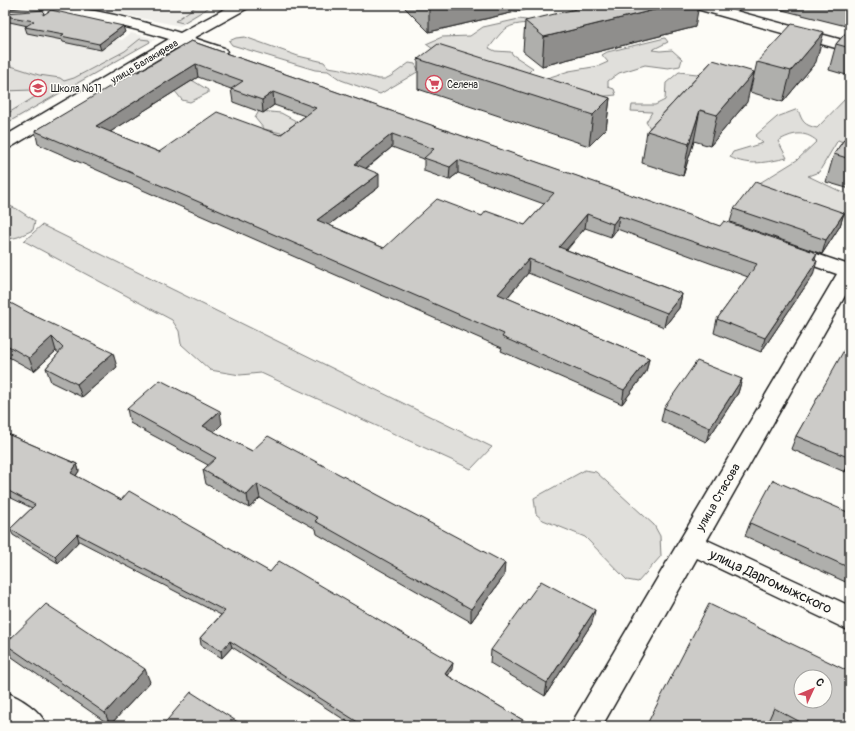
<svg xmlns="http://www.w3.org/2000/svg" width="855" height="731" font-family="Pangolin,sans-serif">
<rect width="100%" height="100%" fill="#fdfcf7"/>
<filter id="ink" filterUnits="userSpaceOnUse"><feTurbulence type="fractalNoise" baseFrequency=".025" numOctaves="2"/><feDisplacementMap in="SourceGraphic" scale="8" xChannelSelector="R" yChannelSelector="G"/><feConvolveMatrix kernelMatrix="1 2 1 2 8 2 1 2 1" color-interpolation-filters="sRGB"/></filter>
<g filter="url(#ink)">
<g fill="#eeede9">
<path d="M77 5H216L180 26Z"/>
<path d="M5 21 36 27 67 39 64 42 101 50 115 39 122 40 131 33 156 39 5 126Z"/>
</g>
<g fill="#e0dfdb" stroke="#7e7e7c">
<path d="M198 5H213L183 23 175 21Z"/>
<path d="M519 19 532 21V23C505 24 504 29 489 48L495 51 511 52 513 55 533 68 528 73 433 49 426 44 442 37 470 36 483 27Z"/>
<path d="M245 37 298 56 324 62 328 67 341 69 378 79H385L391 76 409 63 415 64 419 71 380 94 341 80 328 71 315 70 232 45 229 41 236 38Z"/>
<path d="M665 38 668 42 652 50 660 51 672 50 682 59 680 66 668 68 645 65 619 73 608 81V87L614 89 616 95 578 99 547 78 569 71 599 66 608 62 602 55 607 52Z"/>
<path d="M140 39 149 40 150 42 5 124V115L38 95 37 92 32 90 5 91V66H11L39 75 60 78 64 81 74 78 125 51Z"/>
<path d="M679 72 697 74 707 82 667 126 650 128 646 122 652 112 631 111 632 105H655L665 100 666 83Z"/>
<path d="M163 76 187 77 208 90V93L190 102 182 100Z"/>
<path d="M850 94V145L838 140 819 172 808 176 850 196V212L842 216 758 184 797 160 817 141C804 130 792 133 778 141L787 158C767 162 749 167 730 157L733 152 763 143 755 136 777 117 798 109C802 122 804 125 817 128Z"/>
<path d="M259 111 281 113 311 129 281 133 264 129 255 118Z"/>
<path d="M5 204 17 209 35 221 33 230 18 237 5 240Z"/>
<path d="M42 225 492 447 471 469 261 373 240 375 210 370 181 344 179 331 172 320 24 241Z"/>
<path d="M585 470 596 472 654 525 660 536 661 556 638 582 627 580 585 537 543 520 536 514 534 498Z"/>
</g>
<g fill="none" stroke-linecap="round" stroke-linejoin="round">
<g stroke="#1c1c1c" stroke-width="3">
<g id="minor">
<path d="M232 5H250L248 8 194 38 224 48 227 51 224 54C212 57 195 48 183 44L11 147 5 148V136L169 39C129 27 88 16 45 15 32 15 18 17 5 18V10C18 9 32 6 45 6 91 7 136 19 180 33Z"/>
<path d="M691 5H714L850 42V52L693 8Z"/>
<path d="M787 244 846 264 850 263V287L707 540 850 606V631L697 558 602 726H571L576 716 837 274 780 254 777 250 780 246Z"/>
<path d="M5 692C21 698 40 710 47 726H9L5 723Z"/>
</g>
</g>
<use href="#minor" fill="#fdfcf7" fill-rule="evenodd"/>
</g>
<g fill="#afafac" stroke="#1c1c1c" fill-rule="evenodd">
<path d="M5 5H42L5 7Z"/>
<path d="M402 5H528V9L429 32Z"/>
<path d="M771 5H850V27L770 7Z"/>
<path d="M5 14H45L125 32 101 50 63 42 62 40 27 33 25 27 28 26 5 21Z"/>
<path d="M525 21 695 27 542 66 523 51Z"/>
<path d="M850 28V76L829 70 836 44Z"/>
<path d="M191 41 815 260 813 275 761 352 714 333 717 319 748 277 617 229 611 237 585 228 567 250 682 294 679 308 664 327 528 273 507 298 649 358 646 372 622 404 501 351 502 348 38 144 35 131 138 72ZM198 77 231 89 233 102 263 113 274 105 305 116 280 135 159 152 110 132ZM392 147 424 159V171L449 180 458 173 544 204 525 225 482 216 384 248 329 225 379 187 366 169Z"/>
<path d="M418 59 610 98 606 129 589 146 418 89Z"/>
<path d="M713 60 747 102 710 146 694 141 683 176 642 163 647 131Z"/>
<path d="M757 62H816L783 102 750 92Z"/>
<path d="M850 131V189L826 182 834 154Z"/>
<path d="M734 209 844 213 840 226 822 254 730 222Z"/>
<path d="M5 300 117 367 82 397 51 382 46 368 59 353 56 351 34 371 5 355Z"/>
<path d="M850 343V462L845 472 791 449 796 436Z"/>
<path d="M742 379 738 393 706 442 661 421 664 408Z"/>
<path d="M127 409 222 424 214 432 252 451 504 576 471 622 317 534 316 529 260 498 249 508 206 484 203 470 208 465 130 423Z"/>
<path d="M5 433 77 464 79 471 76 476 121 500 270 572 452 669 448 676 533 726H354L232 647 222 658 201 645 200 638 221 615 79 541 58 563 13 535 10 529 32 508 5 495Z"/>
<path d="M850 513V584L745 536 750 523Z"/>
<path d="M592 623 545 696 490 663 491 650Z"/>
<path d="M5 644 150 682 110 725 12 657Z"/>
<path d="M850 672V726H646Z"/>
</g>
<g fill="#8f8e8c" stroke="#1c1c1c">
<path d="M429 5H528V9L429 32Z"/>
<path d="M674 5H699L695 27 542 66 544 37Z"/>
<path d="M123 26 125 32 101 50 99 44Z"/>
<path d="M824 32 816 62 783 102 791 71Z"/>
<path d="M196 64 198 77 99 139 96 126Z"/>
<path d="M754 72 747 102 710 146 717 115Z"/>
<path d="M273 92 274 105 263 113 262 100Z"/>
<path d="M610 98 606 129 589 146 593 115Z"/>
<path d="M700 110 694 141 683 176 689 144Z"/>
<path d="M392 134V147L355 177V164Z"/>
<path d="M458 160V173L449 180 450 167Z"/>
<path d="M379 174V187L318 233 317 220Z"/>
<path d="M844 213 840 226 822 254 826 240Z"/>
<path d="M587 214 585 228 557 260 559 247Z"/>
<path d="M619 216 617 229 611 237 613 224Z"/>
<path d="M817 253 813 267V259Z"/>
<path d="M529 259 528 273 498 308V294Z"/>
<path d="M817 261 813 275 761 352 765 338Z"/>
<path d="M682 294 679 308 664 327 667 313Z"/>
<path d="M52 337 56 351 34 371 29 358Z"/>
<path d="M113 353 117 367 82 397 77 384Z"/>
<path d="M649 358 646 372 622 404 624 390Z"/>
<path d="M742 379 738 393 706 442 710 428Z"/>
<path d="M220 411 222 424 206 440 203 426Z"/>
<path d="M850 460V462L845 472Z"/>
<path d="M77 464 79 471 73 480 71 473Z"/>
<path d="M257 484 260 498 249 508 247 495Z"/>
<path d="M77 534 79 541 58 563 55 556Z"/>
<path d="M505 563 504 576 471 622V609Z"/>
<path d="M595 610 592 623 545 696 547 683Z"/>
<path d="M230 641 232 647 222 658 221 651Z"/>
<path d="M453 663 452 669 444 680 445 674Z"/>
<path d="M145 669 150 682 110 725 105 713Z"/>
</g>
<g fill="#cccbc8" stroke="#1c1c1c" fill-rule="evenodd">
<path d="M593 5H674L544 37 525 21Z"/>
<path d="M44 10 43 15 51 10 123 26 99 44 61 36 64 34 25 27 34 21 5 16V14L6 13Z"/>
<path d="M792 24 824 32 791 71 757 62Z"/>
<path d="M850 28V48L836 44Z"/>
<path d="M191 41 720 226 724 221 817 253 813 259 817 261 765 338 717 319 757 264 619 216 613 224 587 214 559 247 682 294 667 313 529 259 498 294 649 358 624 390 502 337 504 334 35 131 136 71 138 72ZM196 64 243 81 231 89 262 100 273 92 316 108 280 135 217 112 159 152 96 126ZM392 134 434 149 424 158 450 167 458 160 554 193 525 225 486 211 482 216 437 199 384 248 317 220 379 174 355 164Z"/>
<path d="M438 44 610 98 593 115 418 59Z"/>
<path d="M713 60 754 72 717 115 700 110 689 144 647 131Z"/>
<path d="M850 131V159L834 154Z"/>
<path d="M755 182 844 213 826 240 734 209Z"/>
<path d="M5 300 35 316 113 353 77 384 46 368 63 348 52 337 29 358 5 344Z"/>
<path d="M848 343H850V458L796 436Z"/>
<path d="M697 361 742 379 710 428 664 408Z"/>
<path d="M160 380 220 411 203 426 252 451 268 436 505 563 471 609 315 521 318 518 257 484 247 495 203 470 216 458 127 409Z"/>
<path d="M5 433 77 464 71 473 121 500 129 491 270 572 279 561 453 663 445 674 533 726H364L230 641 221 651 200 638 225 611 77 534 55 556 10 529 35 505 5 489Z"/>
<path d="M773 480 850 513V568L750 523Z"/>
<path d="M541 581 595 610 547 683 491 650Z"/>
<path d="M46 604 145 669 105 713 5 644Z"/>
<path d="M709 604 850 672V726H808L774 708 766 726H646ZM801 677H825V701H801Z"/>
<path d="M191 692 244 726H162Z"/>
</g>
</g>
<defs>
<g id="supermarket-ring" transform="scale(0.9)"><circle r="9.5" fill="#fdfcf7" stroke="#d1495b" stroke-width="1.5"/><path d="M-6-5.5h2.5l.6 2H6L4.5 2H-2.5L-4.4-4H-6ZM-1.5 3.2a1.3 1.3 0 1 0 .1 0ZM3 3.2a1.3 1.3 0 1 0 .1 0Z" fill="#d1495b"/></g>
<g id="school-ring" transform="scale(0.9)"><circle r="9.5" fill="#fdfcf7" stroke="#d1495b" stroke-width="1.5"/><path d="M0-5L7-2L0 1L-7-2ZM-4 1L0 2.5L4 1V4Q0 6-4 4Z" fill="#d1495b"/></g>
</defs>
<g fill-rule="evenodd">
<use href="#supermarket-ring" x="434" y="84"/>
<use href="#school-ring" x="38" y="88"/>
</g>
<g text-anchor="middle" stroke-width="3" stroke-linejoin="round" paint-order="stroke">
<g font-size="10" fill="#1c1c1c" stroke="#fdfcf7">
<text transform="translate(144 61) rotate(-31)" y="4">улица Балакирева</text>
</g>
<g font-size="10" fill="#1c1c1c" stroke="#fdfcf7" text-anchor="start">
<text x="447" y="88">Селена</text>
<text x="51" y="92">Школа №11</text>
</g>
<g font-size="12" fill="#1c1c1c" stroke="#fdfcf7">
<text transform="translate(718 497) rotate(-60)" y="4">улица Стасова</text>
</g>
<g font-size="14" fill="#1c1c1c" stroke="#fdfcf7">
<text transform="translate(771 581) rotate(25)" y="5">улица Даргомыжского</text>
</g>
</g>
<rect width="855" height="731" fill="none" stroke="#fdfcf7" stroke-width="20"/>
<rect x="10" y="10" width="835" height="711" fill="none" stroke="#1c1c1c" stroke-width="1.5" filter="url(#ink)"/>
<g transform="translate(813 689) rotate(46)"><circle r="19" fill="#fdfcf7" stroke="#a3a29f"/>
<path d="M0-3L7 15L0 10L-7 15Z" fill="#d1495b"/>
<text y="-6" font-size="11" font-weight="bold" text-anchor="middle" fill="#1c1c1c">С</text>
</g>
</svg>
